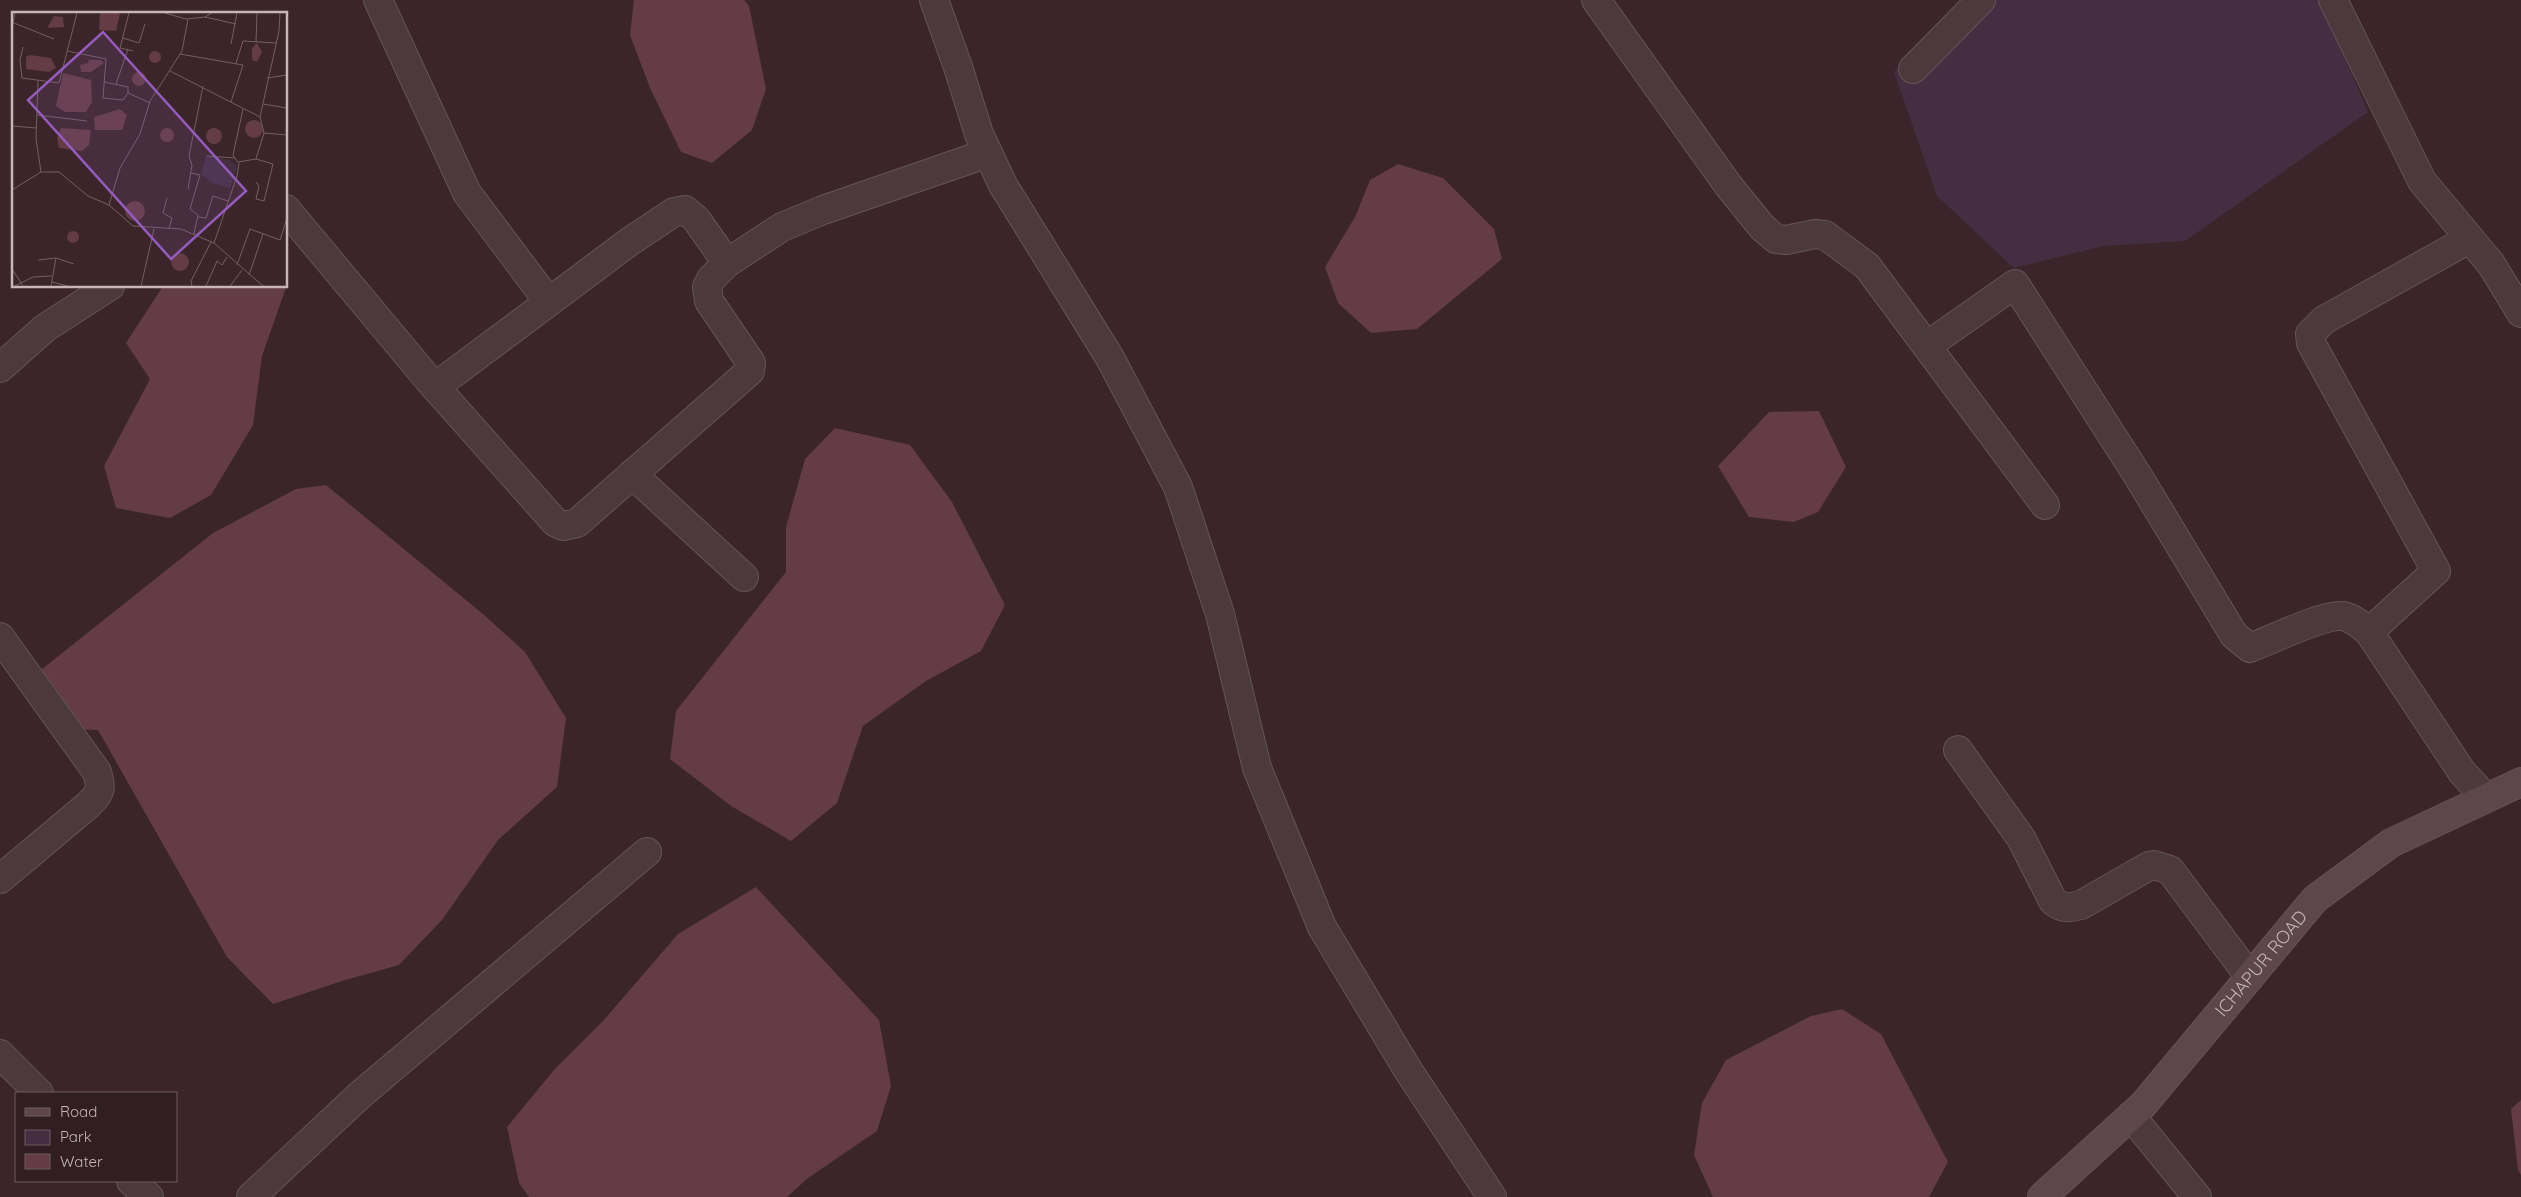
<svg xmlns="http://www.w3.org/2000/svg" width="2521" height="1197" font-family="Quicksand,sans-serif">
<rect width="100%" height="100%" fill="#3b252a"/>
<path fill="#442f42" d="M1966 0H2320L2368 112 2185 241 2104 246 2014 268 1937 196 1894 72Z"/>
<g fill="#633c45">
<path d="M634 0H744L749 6 766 89 752 130 712 163 681 152 650 88 630 35Z"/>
<path d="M1398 164 1443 178 1494 229 1502 259 1417 329 1371 333 1338 303 1325 267 1355 217 1370 180Z"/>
<path d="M286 277 288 282 262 356 253 425 211 495 170 518 116 508 104 466 150 379 126 343 163 286H286Z"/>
<path d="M1819 411 1846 467 1818 512 1794 522 1749 517 1718 466 1769 412Z"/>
<path d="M835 428 910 445 952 502 1005 605 981 651 926 681 863 726 837 803 791 841 731 806 670 759 676 711 786 572V527L805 459Z"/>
<path d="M326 485 483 614 525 652 566 718 557 787 498 840 442 920 399 965 342 981 273 1004 227 957 98 730 67 729 37 673 213 533 296 489Z"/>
<path d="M756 887 879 1020 891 1086 877 1131 808 1178 787 1197H529L519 1183 507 1127 554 1070 603 1021 678 934Z"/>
<path d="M1842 1009 1881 1034 1948 1162 1929 1197H1713L1694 1155 1702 1103 1726 1060 1811 1016Z"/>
<path d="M2521 1100V1175L2518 1170 2511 1109Z"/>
</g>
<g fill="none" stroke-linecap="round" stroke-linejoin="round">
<g stroke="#665458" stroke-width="30">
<g id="street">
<path d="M378 0 467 193 548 301"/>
<path d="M934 0 958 67 979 134 1003 185 1110 358 1178 487 1220 614 1257 768 1322 927 1408 1070 1492 1197"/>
<path d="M1596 0 1728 185 1762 227 1776 239 1786 240 1815 234 1825 235 1867 266 2045 505"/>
<path d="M2333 0 2422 181 2491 264 2521 313"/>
<path d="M1913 69 1981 0"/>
<path d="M286 209 428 379 555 522 563 526 577 523 750 371 751 363 709 301 707 287 711 279 727 263 782 227 823 210 988 153"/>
<path d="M1928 345 2015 284 2138 476 2234 635 2250 648C2271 640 2323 614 2343 616 2353 618 2361 625 2369 632L2462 772 2486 798"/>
<path d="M0 368 45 328 110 286"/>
<path d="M435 387 629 242 674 212 685 210 696 219 727 263"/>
<path d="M632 474 744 577"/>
<path d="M2369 632 2436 571 2311 343 2310 334 2324 320 2469 239"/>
<path d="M0 637 97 772C102 791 101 792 87 806L0 879"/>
<path d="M1958 750 2021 838 2053 901C2063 909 2068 908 2081 905L2149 866 2154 865 2170 870 2250 977"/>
<path d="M0 1054 39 1093"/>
<path d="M2131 1116 2197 1197"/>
<path d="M131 1181 149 1197"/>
<path d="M251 1197 360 1095 647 852"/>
</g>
</g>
<g stroke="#665458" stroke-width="30">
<g id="secondary">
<path id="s1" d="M2042 1197 2143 1105 2315 899 2391 843 2521 782"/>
</g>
</g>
<use href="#street" stroke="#4b393d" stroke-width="28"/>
<use href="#secondary" stroke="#5e474c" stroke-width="28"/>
</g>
<g text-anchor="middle" stroke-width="4" stroke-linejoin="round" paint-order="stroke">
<g font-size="18" fill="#c7b5b8" stroke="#301e22">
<text dy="6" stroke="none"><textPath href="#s1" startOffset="321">ICHAPUR ROAD</textPath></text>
</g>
</g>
<g transform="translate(12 12)">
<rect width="275" height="275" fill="#3b252a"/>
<path d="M194 143 217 148 226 154 218 176 200 171 189 162Z" fill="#442f42"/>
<path d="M88 1H108L104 19 87 18ZM42 4 51 5 52 15 35 16ZM245 31 250 40 245 50 240 48V36ZM137 45a6 6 0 1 1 12 0a6 6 0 1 1-12 0ZM18 43 39 46 44 56 37 60 14 57V45ZM77 48H89L92 51 79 60H69L68 53 76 51ZM120 67a7 7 0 1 1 14 0a7 7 0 1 1-14 0ZM51 61 79 68 80 90 74 100H53L44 94ZM108 97 115 103 110 118H83L82 105ZM233 117a9 9 0 1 1 18 0a9 9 0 1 1-18 0ZM194 124a8 8 0 1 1 16 0a8 8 0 1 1-16 0ZM49 116 79 118 77 133 70 139 47 136 45 126ZM148 123a7 7 0 1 1 14 0a7 7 0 1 1-14 0ZM113 199a10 10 0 1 1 20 0a10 10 0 1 1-20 0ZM55 225a6 6 0 1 1 12 0a6 6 0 1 1-12 0ZM159 250a9 9 0 1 1 18 0a9 9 0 1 1-18 0Z" fill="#633c45"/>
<path fill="none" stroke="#735f63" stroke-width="1" d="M117 1 108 36 121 39M153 1 174 7 193 5 200 1M193 5 224 12M2 11 42 27M0 17 3 1M111 26 127 31 133 12M244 30 245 1M219 32 225 1M11 35 8 48 10 66 47 71 65 1M55 39 94 47 91 86 111 88 116 81 138 91M168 42 231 53 219 90M224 51 231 29 264 31M158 59 248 105M255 66 275 63M26 69 24 127 29 160M92 70 116 75V81M104 72 116 37M251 92 275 96M25 103 75 109M0 114 24 116M252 121 275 123M195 144 223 146M226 150 244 147M179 161 188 163 178 197 186 203 182 222M244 170 247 174 244 187 252 189 261 152 244 147 252 121 248 105 267 19 268 1M176 177 180 153 177 144 191 74M0 178 29 160H47L76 184 97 193 121 214 169 217 202 231 251 274M155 186 151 201 160 206 157 217M97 193 108 156 128 122 138 89 170 39 176 7M186 205 194 206 201 184 216 189M202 231 225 164 227 152 221 143 231 97M44 246 62 252M26 248 44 246 39 274M225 253 238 217 268 228 275 206M0 257 11 274M237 263 251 222M40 270 56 274M3 274 21 265 40 264M129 274 142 217M180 274 179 269 199 230M194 274 205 249 210 253 215 245M218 274 230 258"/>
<path fill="#965cbd" fill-opacity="0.15" stroke="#965cbd" stroke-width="2.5" d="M91 20 234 179 159 247 16 88Z"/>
<rect width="275" height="275" fill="none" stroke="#c7b5b8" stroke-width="2.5"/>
</g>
<rect x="15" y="1092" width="162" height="90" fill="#301e22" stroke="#6c5a5e"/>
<rect x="25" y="1108" width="25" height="8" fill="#5e474c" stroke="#6c5a5e"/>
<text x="60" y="1117" font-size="15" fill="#c7b5b8">Road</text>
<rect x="25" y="1130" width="25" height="15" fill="#442f42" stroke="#6c5a5e"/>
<text x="60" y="1142" font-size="15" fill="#c7b5b8">Park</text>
<rect x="25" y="1154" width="25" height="15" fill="#633c45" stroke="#6c5a5e"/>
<text x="60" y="1167" font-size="15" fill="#c7b5b8">Water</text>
</svg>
